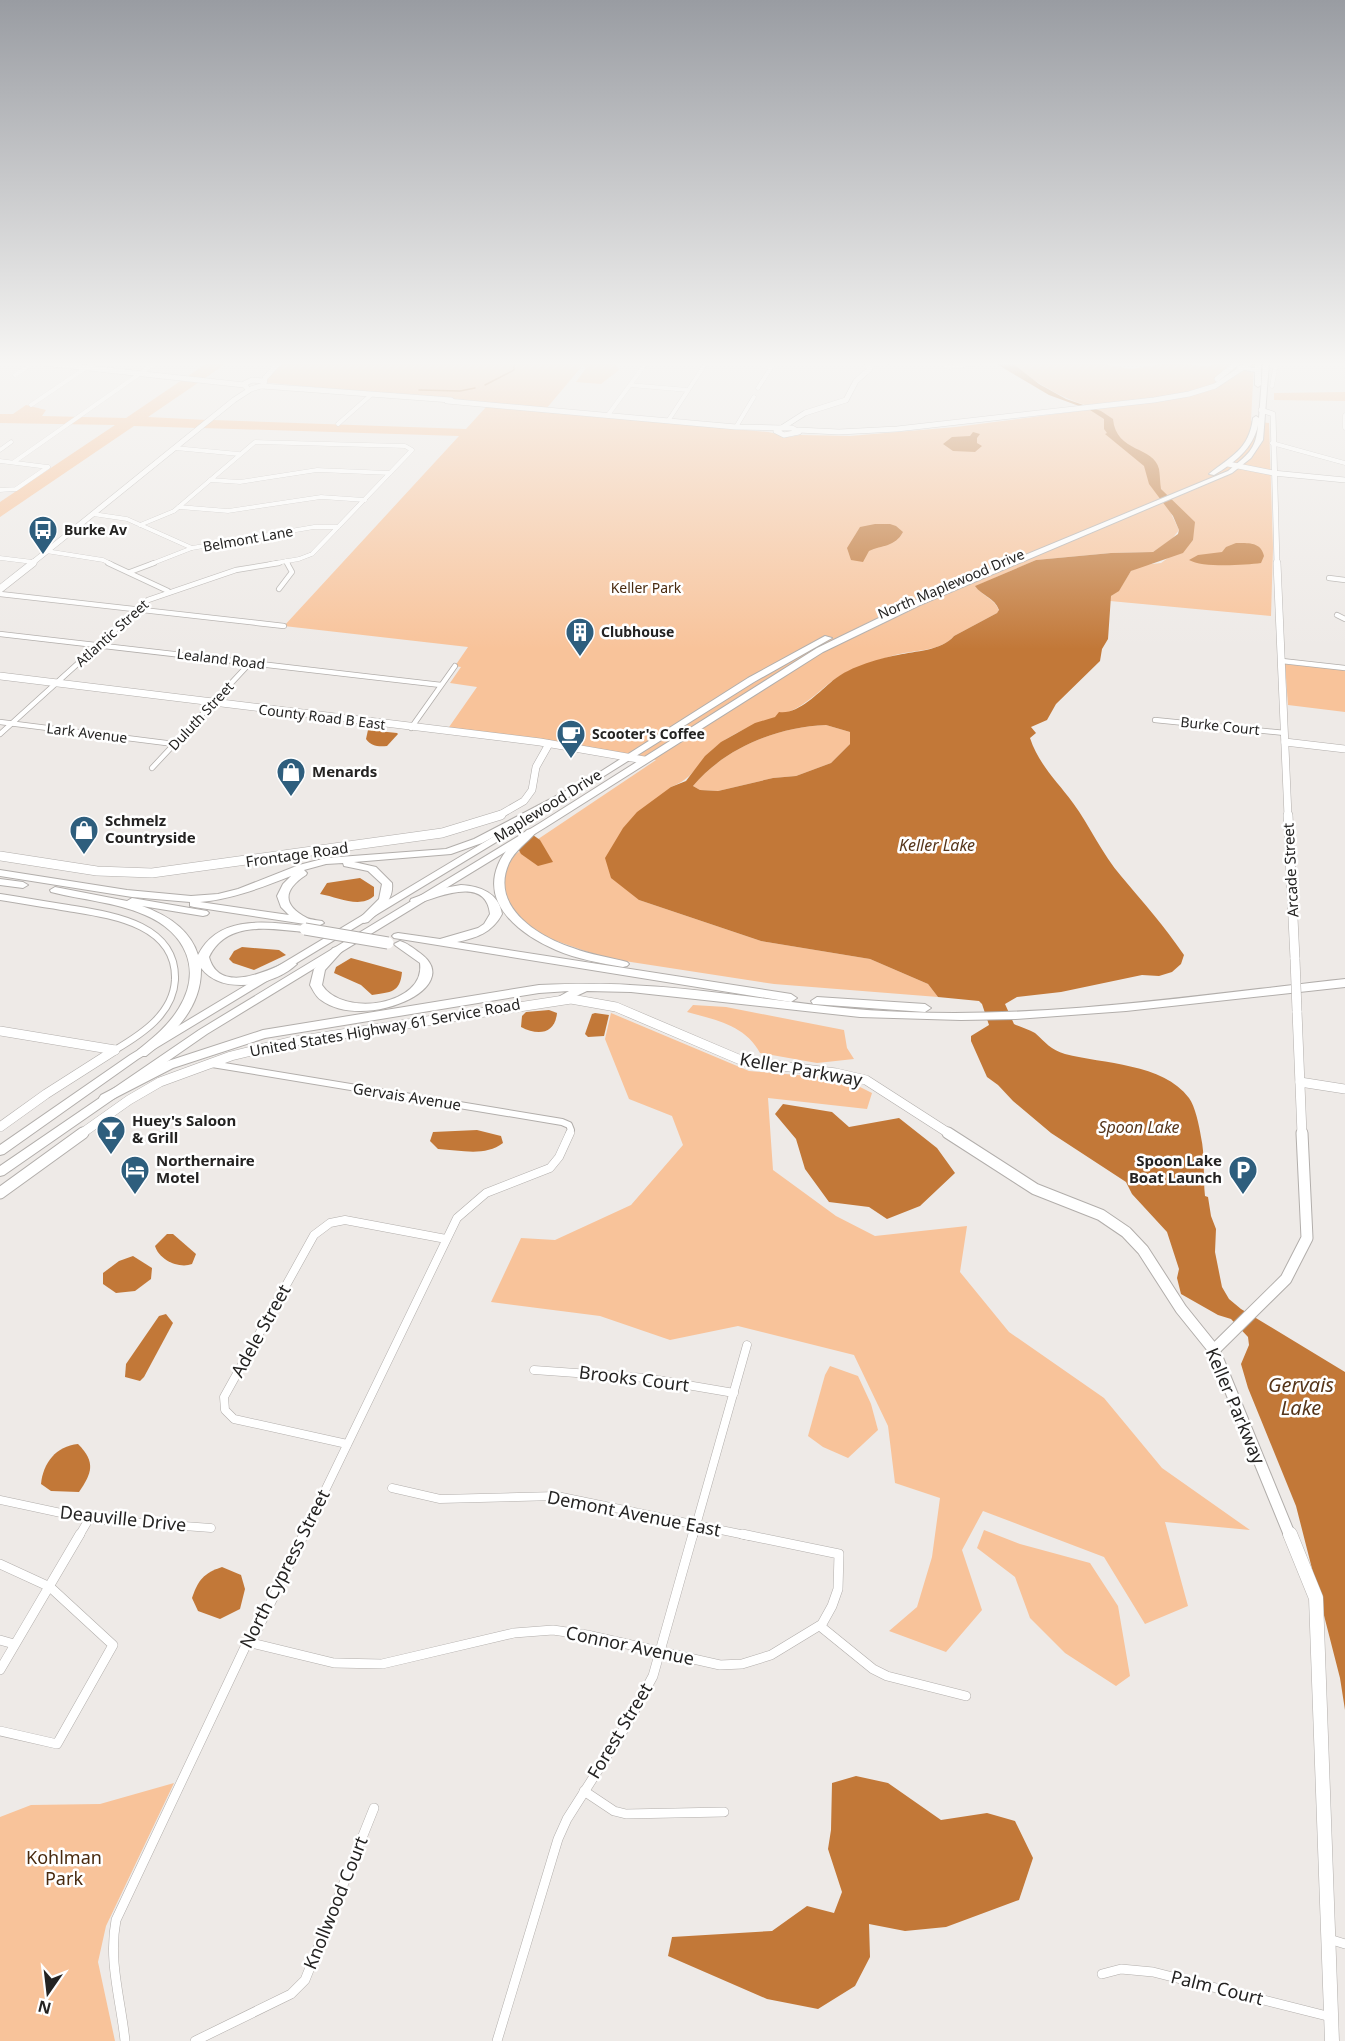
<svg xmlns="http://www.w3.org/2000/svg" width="1345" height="2041" font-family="'Noto Sans',sans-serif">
<rect width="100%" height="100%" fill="#eeeae7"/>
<g fill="#f8c39a">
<path d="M207 363H227L148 417 207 420 197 428 134 426 0 517V502L115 425 0 423V414H13L26 405 46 410 42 416 126 418Z"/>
<path d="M283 363H616L619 370 601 384 576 382 586 368 583 365 546 409 260 382Z"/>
<path d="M1012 363H1099L1131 369 1168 363 1208 366 1218 363H1254L1251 421 1269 423 1273 548 1271 616 1110 601 1111 596 1119 590 1131 571 1143 565 1161 563 1193 540 1166 503 1179 530 1172 539 1153 552 1111 553 1036 560 976 586C981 596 995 598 999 611L997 613 954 636C940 652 913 650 895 655 878 660 859 666 843 674 826 683 814 699 795 709 771 721 743 726 721 743 699 758 697 777 671 787L639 900 761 941 870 959 928 984 938 997 774 984 605 958 528 931 497 889 504 862 656 760 604 750 447 730 477 687 450 683 461 667 455 666 468 647 284 626 459 436 202 428 212 420 466 429 487 406 768 432 790 437 800 435 850 436 956 427 1086 410 1085 405C1058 396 1034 382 1012 363Z"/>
<path d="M1345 392V401L1274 400V393Z"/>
<path d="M1285 664 1345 670V712L1288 705Z"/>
<path d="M826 725 850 732V744L831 763 796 776 773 778 718 791 700 790 693 786C725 748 777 727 826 725Z"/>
<path d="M693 1005 726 1007 844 1030 847 1048 854 1059 817 1063 760 1053C745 1025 716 1020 687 1012Z"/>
<path d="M611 1013 749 1071 844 1079 872 1093 867 1109 768 1098 773 1170 836 1216 875 1236 967 1226 960 1272 1009 1332 1104 1398 1162 1468 1250 1530 1165 1522 1188 1606 1145 1624 1104 1557 983 1511 962 1550 982 1610 946 1652 889 1631 917 1607 932 1557 940 1498 895 1483 888 1426 854 1355 738 1326 670 1340 600 1316 491 1302 521 1238 555 1240 631 1205 683 1145 672 1116 629 1099 605 1039Z"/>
<path d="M830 1366 858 1376 871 1404 878 1430 848 1458 823 1447 808 1436 825 1375Z"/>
<path d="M984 1530 1020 1544 1090 1563 1118 1606 1130 1676 1116 1686 1065 1653 1030 1618 1015 1577 977 1548Z"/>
<path d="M174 1783 106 1926 98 1962 115 2041H0V1817L31 1805 100 1804Z"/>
</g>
<g fill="#c27838" fill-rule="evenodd">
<path d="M995 363H1012L1039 384 1066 399 1101 411 1113 419C1116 453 1154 446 1159 469 1160 475 1160 483 1161 489L1195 522 1193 540 1183 553 1131 571 1119 591 1111 596 1108 639 1102 649 1100 661 1056 704 1047 720 1031 727 1036 733 1030 738C1039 765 1057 781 1073 803 1090 826 1102 854 1121 876 1143 902 1165 927 1184 955L1181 964 1172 972 1159 976 1142 975 1061 992 1017 997 1005 1004 1014 1024C1020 1027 1029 1029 1035 1033 1045 1042 1051 1050 1065 1054 1103 1064 1163 1063 1189 1098 1195 1106 1199 1125 1201 1137 1205 1154 1203 1177 1205 1196L1208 1197 1211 1216 1216 1229 1215 1252 1222 1287 1229 1299 1241 1309 1345 1372V1710L1340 1678 1296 1506 1248 1388 1241 1364 1249 1345 1248 1337 1231 1319 1218 1315 1181 1294 1177 1278 1179 1269 1167 1232 1132 1194 1126 1182 1051 1133 1013 1101 998 1085 987 1077 971 1041V1036L989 1025 982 1004 979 1001 938 997 928 984 870 959 761 941 639 900 611 878 605 858 623 828 637 812 671 787 686 781 705 756 721 742 755 723 775 717 779 712C797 715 817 694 830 683 846 668 876 659 898 655 915 651 941 651 954 636L997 613 999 610C995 598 982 596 975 586L1036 560 1111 553 1153 552 1178 534 1179 530 1173 516 1149 484 1144 466 1105 434 1107 433 1104 429V419L1090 410 1049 395ZM826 725 850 732V744L831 763 796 776 773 778 718 791 700 790 693 786C725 748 777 727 826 725Z"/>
<path d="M973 432 980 434 977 438V443L982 446 975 452 953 451 943 444 952 437 970 436Z"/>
<path d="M890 524 896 526 903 532C895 547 882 545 869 551L863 562 851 560 847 548 860 527 875 524Z"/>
<path d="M1236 543C1249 543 1261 542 1264 556L1261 563C1245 565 1202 568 1189 560L1198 555 1222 552 1226 547Z"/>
<path d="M368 730 397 733 398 734 387 746C378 747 371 746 366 739Z"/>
<path d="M533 835 540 840 553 862 538 866 521 854 516 845Z"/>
<path d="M360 878 374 887V896C360 909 338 897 320 894L327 883Z"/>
<path d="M242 947 279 950 286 955 254 970 233 963 229 959 234 951Z"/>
<path d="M351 958 402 972C400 993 391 992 372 995L361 985 334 973 336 967Z"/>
<path d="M549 1010 557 1013C555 1034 538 1036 521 1027L522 1016 526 1012Z"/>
<path d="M595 1013 609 1015 604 1036 588 1037 585 1034 592 1014Z"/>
<path d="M783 1104 832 1112 849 1127 899 1118 937 1148 955 1173 920 1206 887 1219 869 1207 829 1202 805 1169 796 1139 775 1114Z"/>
<path d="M477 1130 501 1136 503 1143C485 1157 460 1150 438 1149L430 1141 433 1132Z"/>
<path d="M167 1234H173L196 1254 192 1264C179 1269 159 1260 155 1246Z"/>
<path d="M133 1256 152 1268 151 1279 135 1291 116 1293 103 1284V1273L119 1261Z"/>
<path d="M166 1314 173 1323 144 1377 140 1381 125 1377 126 1364 159 1316Z"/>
<path d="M78 1444C96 1462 92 1473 79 1492L51 1491 41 1484C43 1463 56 1446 78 1444Z"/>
<path d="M222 1567 241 1575 245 1589 240 1609 220 1619 198 1611 192 1598C198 1580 204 1573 222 1567Z"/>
<path d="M856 1776 888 1783 941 1820 987 1813 1015 1821 1033 1858 1019 1900 946 1927 905 1931 869 1924 870 1957 855 1986 818 2009 767 1999 668 1956 672 1937 772 1931 807 1906 834 1913 842 1892 828 1849 831 1830 832 1783Z"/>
</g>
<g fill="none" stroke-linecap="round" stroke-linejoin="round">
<g stroke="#c27838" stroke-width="1.5">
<path d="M485 385 514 370V363"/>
<path d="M419 390 460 391 475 388"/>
</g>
<g stroke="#b2aeab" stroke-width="4.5">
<g id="street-far4">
<path d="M941 363 949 367 979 363"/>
<path d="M869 365 887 363"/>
<path d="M15 375 33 363"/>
<path d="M630 385 688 390"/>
<path d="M1272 386 1276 363"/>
<path d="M758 388 774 363"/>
<path d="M31 405 93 363"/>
<path d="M608 415 646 363"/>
<path d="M1345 415V428"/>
<path d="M668 421 706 363"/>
<path d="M338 424 372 394"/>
<path d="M736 427 754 397"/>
<path d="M1272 443 1345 463"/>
<path d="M175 448 239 454"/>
<path d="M0 450 11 442"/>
<path d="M0 461 48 467"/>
<path d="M14 462 155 363"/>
<path d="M210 480 240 482 317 470 390 473"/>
<path d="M0 490 16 489 48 467"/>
<path d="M179 507 228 511 321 497 365 500"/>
<path d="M93 514 127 519 192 548 314 527H338"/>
<path d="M140 525 174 511 255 442 405 446 412 450 312 554 299 559 270 564"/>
<path d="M46 551 103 560 111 564"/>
<path d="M0 558 33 562"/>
<path d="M286 561 288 564"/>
<path d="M151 564 192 548"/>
</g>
</g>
<g stroke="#b2aeab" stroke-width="6">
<g id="street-far3">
<path d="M108 563 168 591"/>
<path d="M130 572 154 563"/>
<path d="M1329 578 1345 580"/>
<path d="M279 589 292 572 287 563"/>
<path d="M0 594 284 626"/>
<path d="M1337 615 1345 619"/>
<path d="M0 634 441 685"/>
<path d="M1282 661 1345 668"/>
<path d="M1155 720 1285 733"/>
<path d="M0 722 174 744"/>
<path d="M411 728 455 666"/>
<path d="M0 734 148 600 236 570 279 563"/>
<path d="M152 768 250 663"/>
</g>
</g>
<g stroke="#b2aeab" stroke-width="8">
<g id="street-far2">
<path d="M0 897C23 901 45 904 68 908 110 915 177 923 175 980 173 1014 142 1034 115 1050"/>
<path d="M212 1064 562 1122 569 1125 571 1130 569 1134"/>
</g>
</g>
<g stroke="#b2aeab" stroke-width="9">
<g id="street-far1">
<path d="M534 1370 646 1378 734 1393"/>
<path d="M347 1444 234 1419 225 1410 224 1397 314 1235 330 1223 345 1220 446 1239"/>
<path d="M392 1488 440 1499 557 1496 750 1536"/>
<path d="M0 1500 89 1519 211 1528"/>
<path d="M79 1536 89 1519"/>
<path d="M303 1536 457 1218 486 1193 550 1168 559 1157 570 1133"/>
<path d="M693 1536 747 1345"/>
</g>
</g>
<g stroke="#b2aeab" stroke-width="10">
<g id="street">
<path d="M0 1564 50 1587 113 1645 57 1744 0 1731"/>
<path d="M820 1626 873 1669 887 1676 966 1696"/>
<path d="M0 1640 14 1644"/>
<path d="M251 1643 334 1663 382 1664 514 1633 553 1630 587 1635 720 1665 742 1664 771 1655 822 1624 832 1606 838 1589 839 1554 742 1534"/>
<path d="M0 1670 80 1534"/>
<path d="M584 1791 614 1811 626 1814 724 1812"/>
<path d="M1329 1939 1345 1944"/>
<path d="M1102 1974 1121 1969 1153 1972 1331 2017"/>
<path d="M125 2041C121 2000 108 1962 116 1920L247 1643H251L304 1534"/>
<path d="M195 2041 291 1994 305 1980 374 1808"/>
<path d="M497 2041 558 1839 567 1819 626 1726 653 1676 693 1534"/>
</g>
</g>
<g stroke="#b2aeab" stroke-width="6">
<g id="secondary-far4">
<path d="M43 363 244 385"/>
<path d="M1217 379 1237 363"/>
<path d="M262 386 451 400"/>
<path d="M247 388 244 384 252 380 264 381"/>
<path d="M447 401 736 427 781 428"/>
<path d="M1261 410 1273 414 1277 564"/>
<path d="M783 427 805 413 846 400 856 381 870 369 867 363"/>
<path d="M781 428H792L799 432 784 435 776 431Z"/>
<path d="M798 430 839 432 897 429 1154 400 1189 394 1215 386 1250 363"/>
<path d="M1228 464 1273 473 1345 480"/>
<path d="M31 564 234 400 251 389 264 385 265 378 277 365"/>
</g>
</g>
<g stroke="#b2aeab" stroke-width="8">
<g id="secondary-far3">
<path d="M1277 563 1288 816"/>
<path d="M0 589 33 563"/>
<path d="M0 676 540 742 644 760"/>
<path d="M1285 742 1345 749"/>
<path d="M498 816 524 801 532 790 536 767 549 744"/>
</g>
</g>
<g stroke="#b2aeab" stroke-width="10">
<g id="secondary-far2">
<path d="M1288 815 1295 959"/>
<path d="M0 856 97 871 152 873 442 833 501 815"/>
<path d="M1297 1011 1302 1134"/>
<path d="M0 1031 115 1050"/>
<path d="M1300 1082 1345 1089"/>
<path d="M0 1127 46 1094 115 1050"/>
<path d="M81 1134 129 1100 160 1082 231 1056 289 1042 571 999 616 1007 743 1061 836 1073 866 1080 950 1134"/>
</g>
</g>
<g stroke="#b2aeab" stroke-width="13">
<g id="secondary-far1">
<path d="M948 1133 1035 1189 1101 1215 1126 1232 1143 1250 1181 1309 1214 1350 1290 1536"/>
<path d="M0 1193 83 1133"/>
<path d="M1214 1350 1286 1279 1307 1238 1302 1133"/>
</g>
</g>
<g stroke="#b2aeab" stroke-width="15">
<path id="secondary" d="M1290 1534 1316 1598 1332 2041"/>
</g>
<g stroke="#b2aeab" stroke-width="2">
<g id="primary">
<path d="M1255 363H1261V385L1258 387 1255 385V372L1236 368 1239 366 1255 368Z"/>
<path d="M1263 363H1269L1263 440 1251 458 1232 473 920 605 823 652 546 827 207 1034 4 1175 0 1176V1166L199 1030 540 823 817 648 914 601 1228 471C1247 455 1256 451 1258 425 1253 449 1234 463 1214 475L1209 474C1231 456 1249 450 1253 418L1256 416 1259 418Z"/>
<path d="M825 636 832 638 754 682 577 793 574 794 570 791 748 678Z"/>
<path d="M548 804 552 807 551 809 138 1059 4 1154 0 1155V1145L130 1055Z"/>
</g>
</g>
<g stroke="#b2aeab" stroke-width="2">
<g id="highway">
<path d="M583 782 588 785 587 787 482 843 451 854 354 862 376 867 392 883C394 901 380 911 368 922L364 923 358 920 379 899 382 884 368 871 344 866 343 863 326 864 304 870 307 873 306 875C283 890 282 905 307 918 311 920 318 920 322 921L324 923 318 926 194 907 190 906V902L132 897 0 876V870L127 890 191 896 218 894 238 889 299 865 326 858 446 849 474 839ZM291 876 283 884 277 896 281 907 289 915 200 902C233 899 260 888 291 876Z"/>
<path d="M531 829 536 832C527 843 515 850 509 863 489 907 539 937 573 948 591 955 609 957 627 962L629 964 627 966 623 967C600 963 577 959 556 950 523 936 481 906 498 865 504 850 516 840 527 830Z"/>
<path d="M0 879 23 882 28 885 23 888 0 885Z"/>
<path d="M461 885C480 886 499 893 502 914 492 933 476 938 457 942L791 994 797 998 791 1002 394 938 392 936 394 934 398 933 440 939 478 928 484 924 490 914C486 874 436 898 415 904L410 901 411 899 438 889Z"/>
<path d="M55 887 127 901 132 898 207 911 209 913 207 915 203 916 142 906C167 915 190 929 198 955 219 914 266 922 305 926L311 929 305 932C270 929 227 920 209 957 219 994 265 972 287 962L291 961 297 964C274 986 222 996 201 968 202 1007 175 1033 146 1056H138L136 1053 138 1050C153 1038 169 1025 179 1008 203 969 185 932 145 915 115 902 82 900 51 892L50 890Z"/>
<path d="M400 941C407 943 413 948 420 953 468 988 364 1032 321 1000 316 997 313 990 310 985L314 969 333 948 337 947 343 950 325 970 322 985C343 1018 426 1005 420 963L396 946 394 944Z"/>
<path d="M1345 979V987L1126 1011 1016 1019 961 1020 860 1017 631 992 587 991 559 1004 553 1000 569 991 539 993 265 1038 173 1068 109 1101H101L99 1098 101 1095 165 1062 263 1030 539 985C569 984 599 983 630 985 722 989 813 1009 906 1012 1053 1018 1199 995 1345 979Z"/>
<path d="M817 997 925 1004 931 1008 925 1012 813 1004 811 1001Z"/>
</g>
</g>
<use href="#street-far4" stroke="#fff" stroke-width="4"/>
<use href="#street-far3" stroke="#fff" stroke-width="4.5"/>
<use href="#street-far2" stroke="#fff" stroke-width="6"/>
<use href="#street-far1" stroke="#fff" stroke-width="8"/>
<use href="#street" stroke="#fff" stroke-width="9"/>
<use href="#secondary-far4" stroke="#fff" stroke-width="5"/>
<use href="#secondary-far3" stroke="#fff" stroke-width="7"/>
<use href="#secondary-far2" stroke="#fff" stroke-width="9"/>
<use href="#secondary-far1" stroke="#fff" stroke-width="11"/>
<use href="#secondary" stroke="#fff" stroke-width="14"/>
<use href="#primary" fill="#fff" fill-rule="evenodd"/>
<use href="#highway" fill="#fff" fill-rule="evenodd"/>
<g stroke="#b2aeab" stroke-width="10" stroke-linecap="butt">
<path id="secondary-bridge" d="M1295 959 1297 1011"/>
</g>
<g stroke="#b2aeab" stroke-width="13" stroke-linecap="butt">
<path id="highway-bridge" d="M305 929 388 943"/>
</g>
<use href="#secondary-bridge" stroke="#fff" stroke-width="9"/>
<use href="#highway-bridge" stroke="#fff" stroke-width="11"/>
</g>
<linearGradient id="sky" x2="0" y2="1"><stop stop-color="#999ca2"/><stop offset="0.56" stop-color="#f7f6f4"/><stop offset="1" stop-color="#f7f6f4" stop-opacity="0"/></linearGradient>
<rect width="1345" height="649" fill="url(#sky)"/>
<defs>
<g id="bus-pin" transform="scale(1.5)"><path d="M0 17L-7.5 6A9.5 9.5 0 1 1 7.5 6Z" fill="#2e5e7d" stroke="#fff"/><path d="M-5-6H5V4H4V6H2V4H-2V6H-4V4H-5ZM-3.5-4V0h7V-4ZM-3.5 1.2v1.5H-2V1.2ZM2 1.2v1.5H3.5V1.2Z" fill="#fff"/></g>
<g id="building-pin" transform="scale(1.5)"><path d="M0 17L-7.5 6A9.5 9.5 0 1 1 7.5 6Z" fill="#2e5e7d" stroke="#fff"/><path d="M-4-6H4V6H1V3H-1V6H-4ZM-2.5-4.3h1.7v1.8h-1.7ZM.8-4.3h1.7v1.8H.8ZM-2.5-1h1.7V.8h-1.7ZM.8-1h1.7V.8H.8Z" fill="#fff"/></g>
<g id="cafe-pin" transform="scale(1.5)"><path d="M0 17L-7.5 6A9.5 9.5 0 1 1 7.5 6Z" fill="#2e5e7d" stroke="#fff"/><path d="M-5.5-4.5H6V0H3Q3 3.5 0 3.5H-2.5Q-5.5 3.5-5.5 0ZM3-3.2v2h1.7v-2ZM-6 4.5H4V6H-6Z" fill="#fff"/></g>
<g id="shop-pin" transform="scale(1.5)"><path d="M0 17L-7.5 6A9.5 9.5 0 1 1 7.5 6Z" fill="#2e5e7d" stroke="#fff"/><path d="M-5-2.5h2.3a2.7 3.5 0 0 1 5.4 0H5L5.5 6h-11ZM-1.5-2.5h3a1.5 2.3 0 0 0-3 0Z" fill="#fff"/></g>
<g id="bar-pin" transform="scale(1.5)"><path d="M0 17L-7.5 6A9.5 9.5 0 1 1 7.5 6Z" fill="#2e5e7d" stroke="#fff"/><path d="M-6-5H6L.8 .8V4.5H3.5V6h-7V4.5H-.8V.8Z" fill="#fff"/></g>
<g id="hotel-pin" transform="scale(1.5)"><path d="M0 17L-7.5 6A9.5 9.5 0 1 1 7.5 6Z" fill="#2e5e7d" stroke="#fff"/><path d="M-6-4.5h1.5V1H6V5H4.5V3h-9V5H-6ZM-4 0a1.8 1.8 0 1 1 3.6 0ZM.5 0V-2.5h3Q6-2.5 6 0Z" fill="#fff"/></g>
<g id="parking-pin" transform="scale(1.5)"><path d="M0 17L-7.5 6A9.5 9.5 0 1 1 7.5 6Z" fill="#2e5e7d" stroke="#fff"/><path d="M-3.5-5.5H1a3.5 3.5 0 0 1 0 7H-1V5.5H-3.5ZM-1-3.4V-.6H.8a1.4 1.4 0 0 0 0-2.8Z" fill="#fff"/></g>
</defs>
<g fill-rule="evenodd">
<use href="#bus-pin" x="43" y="530"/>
<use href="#building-pin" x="580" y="632"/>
<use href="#cafe-pin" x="571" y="734"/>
<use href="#shop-pin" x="291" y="772"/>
<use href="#shop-pin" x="84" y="830"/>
<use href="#bar-pin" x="111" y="1130"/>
<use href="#hotel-pin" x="135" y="1170"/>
<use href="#parking-pin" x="1243" y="1170"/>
</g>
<g text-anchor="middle" stroke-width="5" stroke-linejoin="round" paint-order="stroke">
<g font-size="14" font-weight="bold" fill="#242322" stroke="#fff" text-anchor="start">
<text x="64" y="535">Burke Av</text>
<text x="601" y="637">Clubhouse</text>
<text x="592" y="739">Scooter's Coffee</text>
</g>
<g font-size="14" fill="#242322" stroke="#fff">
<text transform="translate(248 539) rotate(-10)" y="5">Belmont Lane</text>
<text transform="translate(951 584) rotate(-23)" y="5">North Maplewood Drive</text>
<text transform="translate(112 633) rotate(-42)" y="5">Atlantic Street</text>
<text transform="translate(221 659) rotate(7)" y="5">Lealand Road</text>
<text transform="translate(201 716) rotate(-47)" y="5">Duluth Street</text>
<text transform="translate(322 717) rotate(7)" y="5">County Road B East</text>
<text transform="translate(1220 726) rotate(6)" y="5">Burke Court</text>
<text transform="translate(87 733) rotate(7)" y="5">Lark Avenue</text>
</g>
<g font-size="14" fill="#492a0f" stroke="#fff">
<text x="646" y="593">Keller Park</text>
</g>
<g font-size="15" font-weight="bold" fill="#242322" stroke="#fff" text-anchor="start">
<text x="312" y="777">Menards</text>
<text x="105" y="826">Schmelz<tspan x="105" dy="17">Countryside</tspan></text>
<text x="132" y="1126">Huey's Saloon<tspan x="132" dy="17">&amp; Grill</tspan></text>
<text x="156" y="1166">Northernaire<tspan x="156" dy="17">Motel</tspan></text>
<text x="1222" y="1166" text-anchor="end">Spoon Lake<tspan x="1222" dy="17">Boat Launch</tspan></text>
</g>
<g font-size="15" fill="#242322" stroke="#fff">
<text transform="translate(548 806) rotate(-32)" y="5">Maplewood Drive</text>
<text transform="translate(297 855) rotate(-8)" y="5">Frontage Road</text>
<text transform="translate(1291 870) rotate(-93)" y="5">Arcade Street</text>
<text transform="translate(385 1028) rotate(-10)" y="5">United States Highway 61 Service Road</text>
<text transform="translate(407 1097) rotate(9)" y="5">Gervais Avenue</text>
</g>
<g font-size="16" font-style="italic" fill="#55351a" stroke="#fff">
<text x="937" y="851">Keller Lake</text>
<text x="1139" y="1133">Spoon Lake</text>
</g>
<g font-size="18" fill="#242322" stroke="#fff">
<text transform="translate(801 1070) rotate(10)" y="6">Keller Parkway</text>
<text transform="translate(261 1331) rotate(-61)" y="6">Adele Street</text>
<text transform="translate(634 1379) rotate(7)" y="6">Brooks Court</text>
<text transform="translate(1235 1406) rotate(67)" y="6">Keller Parkway</text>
<text transform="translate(634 1514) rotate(11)" y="6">Demont Avenue East</text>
<text transform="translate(123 1519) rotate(6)" y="6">Deauville Drive</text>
<text transform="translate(285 1569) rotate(-63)" y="6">North Cypress Street</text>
<text transform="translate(630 1646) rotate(12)" y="6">Connor Avenue</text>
<text transform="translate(620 1731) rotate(-59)" y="6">Forest Street</text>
<text transform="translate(336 1903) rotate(-68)" y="6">Knollwood Court</text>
<text transform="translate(1217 1988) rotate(14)" y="6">Palm Court</text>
</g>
<g font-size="18" fill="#492a0f" stroke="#fff">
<text x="64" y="1864">Kohlman<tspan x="64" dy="21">Park</tspan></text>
</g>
<g font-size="20" font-style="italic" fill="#55351a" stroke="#fff">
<text x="1301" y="1392">Gervais<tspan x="1301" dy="23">Lake</tspan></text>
</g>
</g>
<g transform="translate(48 1993) rotate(194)" stroke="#ffffff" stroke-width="4.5" paint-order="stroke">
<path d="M0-4.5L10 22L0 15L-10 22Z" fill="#242322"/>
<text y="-9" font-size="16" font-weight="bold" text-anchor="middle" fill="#242322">N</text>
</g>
</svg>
